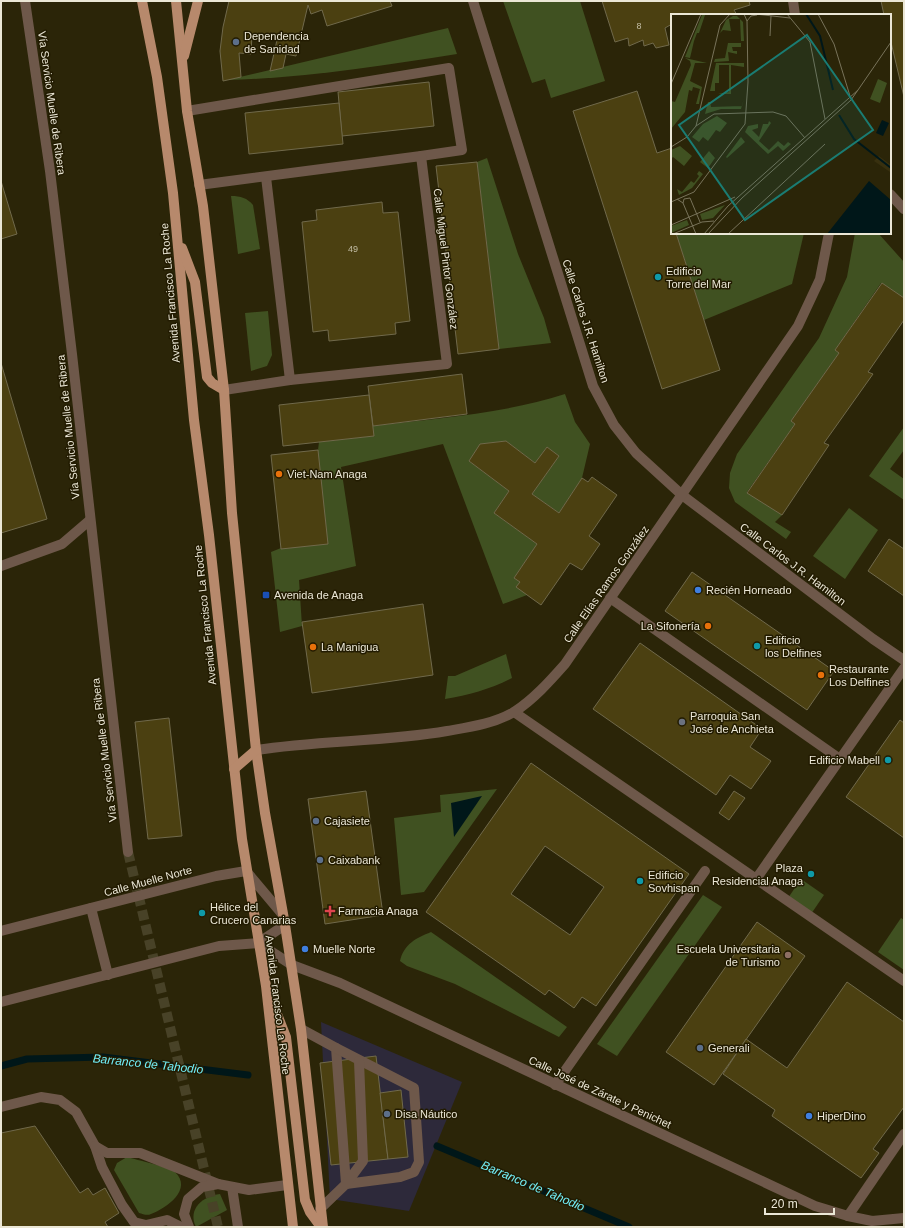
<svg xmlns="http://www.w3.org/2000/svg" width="905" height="1228" font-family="Helvetica,sans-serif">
<rect width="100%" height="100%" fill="#2b2508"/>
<path fill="#2d293a" d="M321 1022 462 1082 409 1211 330 1199Z"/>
<g fill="#405121">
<path d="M503 1H580L605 81 551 98 545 79 532 83Z"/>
<path d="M448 28 457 54C381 66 304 78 227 80Z"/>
<path d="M487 158 518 254 544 318 551 343 499 349 477 162Z"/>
<path d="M231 196C241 196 247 198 253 205L260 249 238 254Z"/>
<path d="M676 233H804L792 284 704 320Z"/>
<path d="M855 233H878L904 262V298L881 283 835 350 839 353 791 421 795 424 747 492 782 515 775 522 791 532 786 539 735 502 729 488 730 473 737 454 819 338 847 277Z"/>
<path d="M268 311 272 355 267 366 251 371 245 313Z"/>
<path d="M565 394 575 422 590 444 582 478 559 513 532 494 559 456 547 447 535 463 506 441 481 444 469 461 509 491 494 513 537 544 514 578 520 582 527 595 503 604 443 444 341 467 356 566 299 580 302 626 280 632 271 552 281 548 318 450 319 442 373 436V426C437 418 503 414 565 394Z"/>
<path d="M904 427V450L890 469 904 479V500L869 476Z"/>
<path d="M849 508 878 530 845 579 813 556Z"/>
<path d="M506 654 512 678C491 689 469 695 445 699L448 676H455Z"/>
<path d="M497 789 424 892 401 895 394 818 441 812 440 795Z"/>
<path d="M801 879 824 895 811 914 788 898Z"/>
<path d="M703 895 722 907 617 1056 597 1044Z"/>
<path d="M901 918 904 920V970L878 952Z"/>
<path d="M431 932 567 1027 559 1037 455 984 407 966 400 961C404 944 416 938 431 932Z"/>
<path d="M127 1157C137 1160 169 1167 175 1172 193 1189 167 1208 151 1214 147 1216 143 1214 139 1213L114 1170 117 1163Z"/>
<path d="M220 1194 227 1210 196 1227C187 1209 203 1196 220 1194Z"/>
</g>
<path fill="#001719" d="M482 796 454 837 451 803Z"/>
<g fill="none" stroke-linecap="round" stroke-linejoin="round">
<g stroke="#001719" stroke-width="7">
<path d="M1 1066 27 1059 103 1057 248 1075"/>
<path d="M437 1146 629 1227"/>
</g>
</g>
<g fill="#4b4011" stroke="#70694b" fill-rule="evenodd">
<path d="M229 1H390L392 6 327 26 322 10 311 14 308 5 296 56 286 54 283 68 270 71 277 40 252 34 251 54 239 53 241 77 223 81 220 51 223 27Z"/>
<path d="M602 1H749L750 5 734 10 737 15H672V24L665 28 669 45 656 48 653 43 644 46 643 40 629 46 628 38 615 42Z"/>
<path d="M881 1H904V97L890 38V15H884Z"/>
<path d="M429 82 434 126 342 136 338 92Z"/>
<path d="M637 91 657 153 672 148V233H676L720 370 662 389 573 111Z"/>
<path d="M339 103 343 144 249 154 245 113Z"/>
<path d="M477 162 499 349 458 354 436 166Z"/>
<path d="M1 181 17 234 1 239Z"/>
<path d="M382 202 383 213 398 212 410 321 395 323 396 334 329 341 328 330 313 332 302 222 317 220 316 210Z"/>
<path d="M882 283 904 298V320L868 372 873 374 824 443 829 445 782 515 747 493 795 424 791 421 839 353 835 350Z"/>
<path d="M1 363 47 519 1 533Z"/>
<path d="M462 374 467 414 373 426 368 386Z"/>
<path d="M369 395 374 436 283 446 279 405Z"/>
<path d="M506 441 535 463 547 447 559 456 532 494 559 513 582 478 588 482 592 477 617 495 589 536 600 544 582 570 570 563 541 605 516 587 520 582 514 578 537 544 494 513 509 491 469 461 480 444Z"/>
<path d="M318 450 328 544 281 549 271 455Z"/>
<path d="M889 539 904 549V596L868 571Z"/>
<path d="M692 572 834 671 807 710 665 611Z"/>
<path d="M423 604 433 675 312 693 302 622Z"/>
<path d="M640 643 762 729 750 747 771 761 751 789 730 775 716 795 593 709Z"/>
<path d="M169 718 182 836 148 839 135 722Z"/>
<path d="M900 720 904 723V838L846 797Z"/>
<path d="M531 763 689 874 596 1006 582 997 574 1008 549 990 545 995 426 912ZM545 846 604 887 570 935 511 894Z"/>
<path d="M366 791 383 915 325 924 308 799Z"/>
<path d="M734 791 745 798 729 820 719 813Z"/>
<path d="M757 922 805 956 714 1085 666 1052Z"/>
<path d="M847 982 904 1022V1107L873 1149 879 1153 861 1178 772 1116 775 1110 723 1074 746 1039 787 1068Z"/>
<path d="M376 1056 388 1159 331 1165 320 1063Z"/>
<path d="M401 1090 408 1157 388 1159 380 1093Z"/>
<path d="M35 1126 80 1193 88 1188 93 1195 105 1188 119 1213 105 1222 108 1227H1V1133Z"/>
</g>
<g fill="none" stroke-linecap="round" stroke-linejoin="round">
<path stroke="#484227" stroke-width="10" stroke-dasharray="10 5" stroke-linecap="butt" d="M128 852 218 1227"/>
<g stroke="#6e584a" stroke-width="10">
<path d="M187 111 449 68 462 150 421 156"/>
<path d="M266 177 290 380"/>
<path d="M199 185 421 156 447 364 290 380 224 390"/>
<path d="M1 566 62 544 90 520"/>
<path d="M91 908 108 975"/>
<path d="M1 931 216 876 246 871 283 915"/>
<path d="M258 943 292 965"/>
<path d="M1 1002 219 946 258 943 285 925"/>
<path d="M301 1029 336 1048 346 1184"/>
<path d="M336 1048 414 1088 419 1162 414 1172 400 1177 346 1184"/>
<path d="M1 1107 41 1097 60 1100 76 1112 95 1146 102 1167 122 1205 134 1222 146 1225 167 1220 181 1227"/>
<path d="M95 1146 107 1153H140L218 1184"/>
<path d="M232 1187 238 1227"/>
<path d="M320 1209 346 1184 363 1161 359 1061"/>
<path d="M189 1227 184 1214 188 1199 202 1187 218 1184 249 1190 287 1185"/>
</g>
<g stroke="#6e584a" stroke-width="10">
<path d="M610 598 840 759"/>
<path d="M514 712 904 981"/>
<path d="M756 879 904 668"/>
<path d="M555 1085 705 871"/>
<path d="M848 1216 904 1134"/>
</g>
<g stroke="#6e584a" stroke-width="10">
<path d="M25 1 50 171 72 354 128 852"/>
<path d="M473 1 593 386 614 425 636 453 682 495 873 639 904 660"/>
<path d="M793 1 795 15"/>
<path d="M890 194 904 209"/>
<path d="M256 750C320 740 384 742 447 731 470 727 493 724 514 712 533 700 550 681 565 664L798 326 820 279 829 233"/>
<path d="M292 965 340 983 815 1206 848 1216 872 1221 904 1218"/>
</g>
<g stroke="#b7896c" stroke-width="10">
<path d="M142 1 157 77 173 193 194 420 209 535 242 839 266 986 293 1227"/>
<path d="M176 1 187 111 203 206 224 390 232 513 256 750 265 813 285 925 301 1029 323 1227"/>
<path d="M184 56 198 1"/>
<path d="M182 248 195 282 207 377 212 383 224 390"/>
<path d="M234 769 256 750"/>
<path d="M271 999 286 1037 305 1200 310 1212 321 1227"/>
</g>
</g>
<g fill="#5c6f8a" stroke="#221b01" stroke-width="1.5">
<circle cx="236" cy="42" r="4"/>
<circle cx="316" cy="821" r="4"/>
<circle cx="320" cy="860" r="4"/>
<circle cx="700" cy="1048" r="4"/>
<circle cx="387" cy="1114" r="4"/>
</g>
<g fill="#0f9aa8" stroke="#221b01" stroke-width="1.5">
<circle cx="658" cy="277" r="4"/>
<circle cx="757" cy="646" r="4"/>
<circle cx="888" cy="760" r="4"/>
<circle cx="811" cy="874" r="4"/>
<circle cx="640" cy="881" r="4"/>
<circle cx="202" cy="913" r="4"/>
</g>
<g fill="#e8710a" stroke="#221b01" stroke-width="1.5">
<circle cx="279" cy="474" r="4"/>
<circle cx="708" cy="626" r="4"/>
<circle cx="313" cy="647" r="4"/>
<circle cx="821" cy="675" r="4"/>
</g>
<g fill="#3f7fe0" stroke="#221b01" stroke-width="1.5">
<circle cx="698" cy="590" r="4"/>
<circle cx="305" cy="949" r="4"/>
<circle cx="809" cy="1116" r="4"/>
</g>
<rect fill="#1a4fb4" stroke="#221b01" stroke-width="1.5" x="262" y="591" width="8" height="8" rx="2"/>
<circle fill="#6b7280" stroke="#221b01" stroke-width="1.5" cx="682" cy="722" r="4"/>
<path fill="#e0444e" stroke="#221b01" stroke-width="1.5" d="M328 905h4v4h4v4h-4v4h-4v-4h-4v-4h4z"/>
<circle fill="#8d6e63" stroke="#221b01" stroke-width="1.5" cx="788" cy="955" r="4"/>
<g text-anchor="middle" stroke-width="3" stroke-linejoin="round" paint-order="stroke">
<g font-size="9" fill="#c3bda5">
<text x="639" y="29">8</text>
<text x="353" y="252">49</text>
</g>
<g font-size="11" fill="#ebe7d6" stroke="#221b01" text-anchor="start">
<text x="244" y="40">Dependencia<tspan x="244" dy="13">de Sanidad</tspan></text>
<text x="666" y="275">Edificio<tspan x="666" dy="13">Torre del Mar</tspan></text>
<text x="287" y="478">Viet-Nam Anaga</text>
<text x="706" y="594">Recién Horneado</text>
<text x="274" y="599">Avenida de Anaga</text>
<text x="700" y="630" text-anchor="end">La Sifonería</text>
<text x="765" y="644">Edificio<tspan x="765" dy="13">los Delfines</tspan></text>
<text x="321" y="651">La Manigua</text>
<text x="829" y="673">Restaurante<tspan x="829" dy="13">Los Delfines</tspan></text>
<text x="690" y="720">Parroquia San<tspan x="690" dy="13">José de Anchieta</tspan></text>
<text x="880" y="764" text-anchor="end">Edificio Mabell</text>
<text x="324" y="825">Cajasiete</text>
<text x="328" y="864">Caixabank</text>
<text x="803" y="872" text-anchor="end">Plaza<tspan x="803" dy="13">Residencial Anaga</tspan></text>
<text x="648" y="879">Edificio<tspan x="648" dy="13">Sovhispan</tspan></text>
<text x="210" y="911">Hélice del<tspan x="210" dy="13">Crucero Canarias</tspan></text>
<text x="338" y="915">Farmacia Anaga</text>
<text x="313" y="953">Muelle Norte</text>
<text x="780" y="953" text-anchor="end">Escuela Universitaria<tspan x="780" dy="13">de Turismo</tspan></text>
<text x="708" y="1052">Generali</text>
<text x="395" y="1118">Disa Náutico</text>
<text x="817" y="1120">HiperDino</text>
</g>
<g font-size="11" fill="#ebe7d6" stroke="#221b01">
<text transform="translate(52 103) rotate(82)" y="4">Vía Servicio Muelle de Ribera</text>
<text transform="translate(446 259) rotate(83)" y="4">Calle Miguel Pintor González</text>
<text transform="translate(170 293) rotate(-95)" y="4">Avenida Francisco La Roche</text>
<text transform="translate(586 321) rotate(72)" y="4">Calle Carlos J.R. Hamilton</text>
<text transform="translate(68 427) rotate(-96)" y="4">Vía Servicio Muelle de Ribera</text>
<text transform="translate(793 564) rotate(37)" y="4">Calle Carlos J.R. Hamilton</text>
<text transform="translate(606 584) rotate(-55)" y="4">Calle Elías Ramos González</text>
<text transform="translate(205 615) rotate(-96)" y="4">Avenida Francisco La Roche</text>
<text transform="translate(104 750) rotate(-97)" y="4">Vía Servicio Muelle de Ribera</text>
<text transform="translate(148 881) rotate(-15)" y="4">Calle Muelle Norte</text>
<text transform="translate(278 1005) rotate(83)" y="4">Avenida Francisco La Roche</text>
<text transform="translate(600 1092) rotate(25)" y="4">Calle José de Zárate y Penichet</text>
</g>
<g font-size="12" font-style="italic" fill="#72eff8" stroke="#221b01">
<text transform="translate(148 1064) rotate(6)" y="4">Barranco de Tahodio</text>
<text transform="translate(533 1186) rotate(23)" y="4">Barranco de Tahodio</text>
</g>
</g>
<g transform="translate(671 14)">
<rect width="220" height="220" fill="#2b2508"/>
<path d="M31 1H34L28 19H26L23 27 19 44 14 43ZM66 2 72 8 73 27H70L69 5H58L60 17 52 16 49 19 55 6 62 2ZM57 29H70V33H61L62 37H66V40L57 38 58 47 43 48 44 45 54 44ZM14 44 36 49H24L19 67 31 73 28 90H25L29 75 22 73 21 77 18 76 14 98 0 115V87L4 88 20 51 19 47ZM45 49H73V53L60 51V80H47L58 78V51H48V69H44V77H39ZM207 65 216 69 209 89 199 85ZM73 84 70 95H50L34 100 37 88H39L40 93 71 92ZM46 102 56 109 49 118 45 116 37 127 32 123 28 128 21 123 32 110ZM98 107 100 109 88 127 98 136 107 127 113 132 117 128 120 130 112 137 107 132 97 140 74 118 77 112 87 110V114L81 116 88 123 92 110H97ZM70 123 74 128 56 144 55 143ZM9 132 21 142 13 152 2 143 0 145V136ZM38 137 44 144 37 154 29 148ZM28 157 32 160 21 174 8 181 6 175 11 178 20 167 23 169 28 162 26 160ZM54 191 42 204 31 206 29 200ZM16 206 18 211 0 219V212Z" fill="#405121"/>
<path d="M208 142 220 151 219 158 203 147Z" fill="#38300f"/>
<path d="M211 106 218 109 212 122 205 119ZM198 167 220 186V220H156Z" fill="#001719"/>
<path fill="none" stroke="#001719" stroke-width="2" d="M135 0 149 22 162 76M168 101 183 125 220 154"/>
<path fill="none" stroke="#78735a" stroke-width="1" d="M84 0 119 4M116 0 139 28 154 105M147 0 163 30 179 82M76 7 80 2 86 1M99 22 100 2M0 70 30 0M25 112 43 100 102 98 115 102 134 124M0 133 16 123 25 112 49 11 59 0M6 185 12 189 25 220M0 188 23 178 74 110 77 68 76 7 73 0M12 189 13 185 19 184 29 208M0 211 64 183M2 220 31 208 43 207M33 220 57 192 187 76 220 28M37 220 71 184 180 86 187 76M57 220 154 130"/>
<path fill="#1a7c73" fill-opacity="0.15" stroke="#1a7c73" stroke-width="2" d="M136 21 202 116 74 206 8 111Z"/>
<rect width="220" height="220" fill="none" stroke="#ebe7d6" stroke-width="2"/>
</g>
<rect width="905" height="1228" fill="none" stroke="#ebe7d6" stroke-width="4"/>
<path d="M765 1208v6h69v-6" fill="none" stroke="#ebe7d6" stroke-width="2"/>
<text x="771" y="1208" font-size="12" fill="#ebe7d6" stroke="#221b01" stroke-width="3" paint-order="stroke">20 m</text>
</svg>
